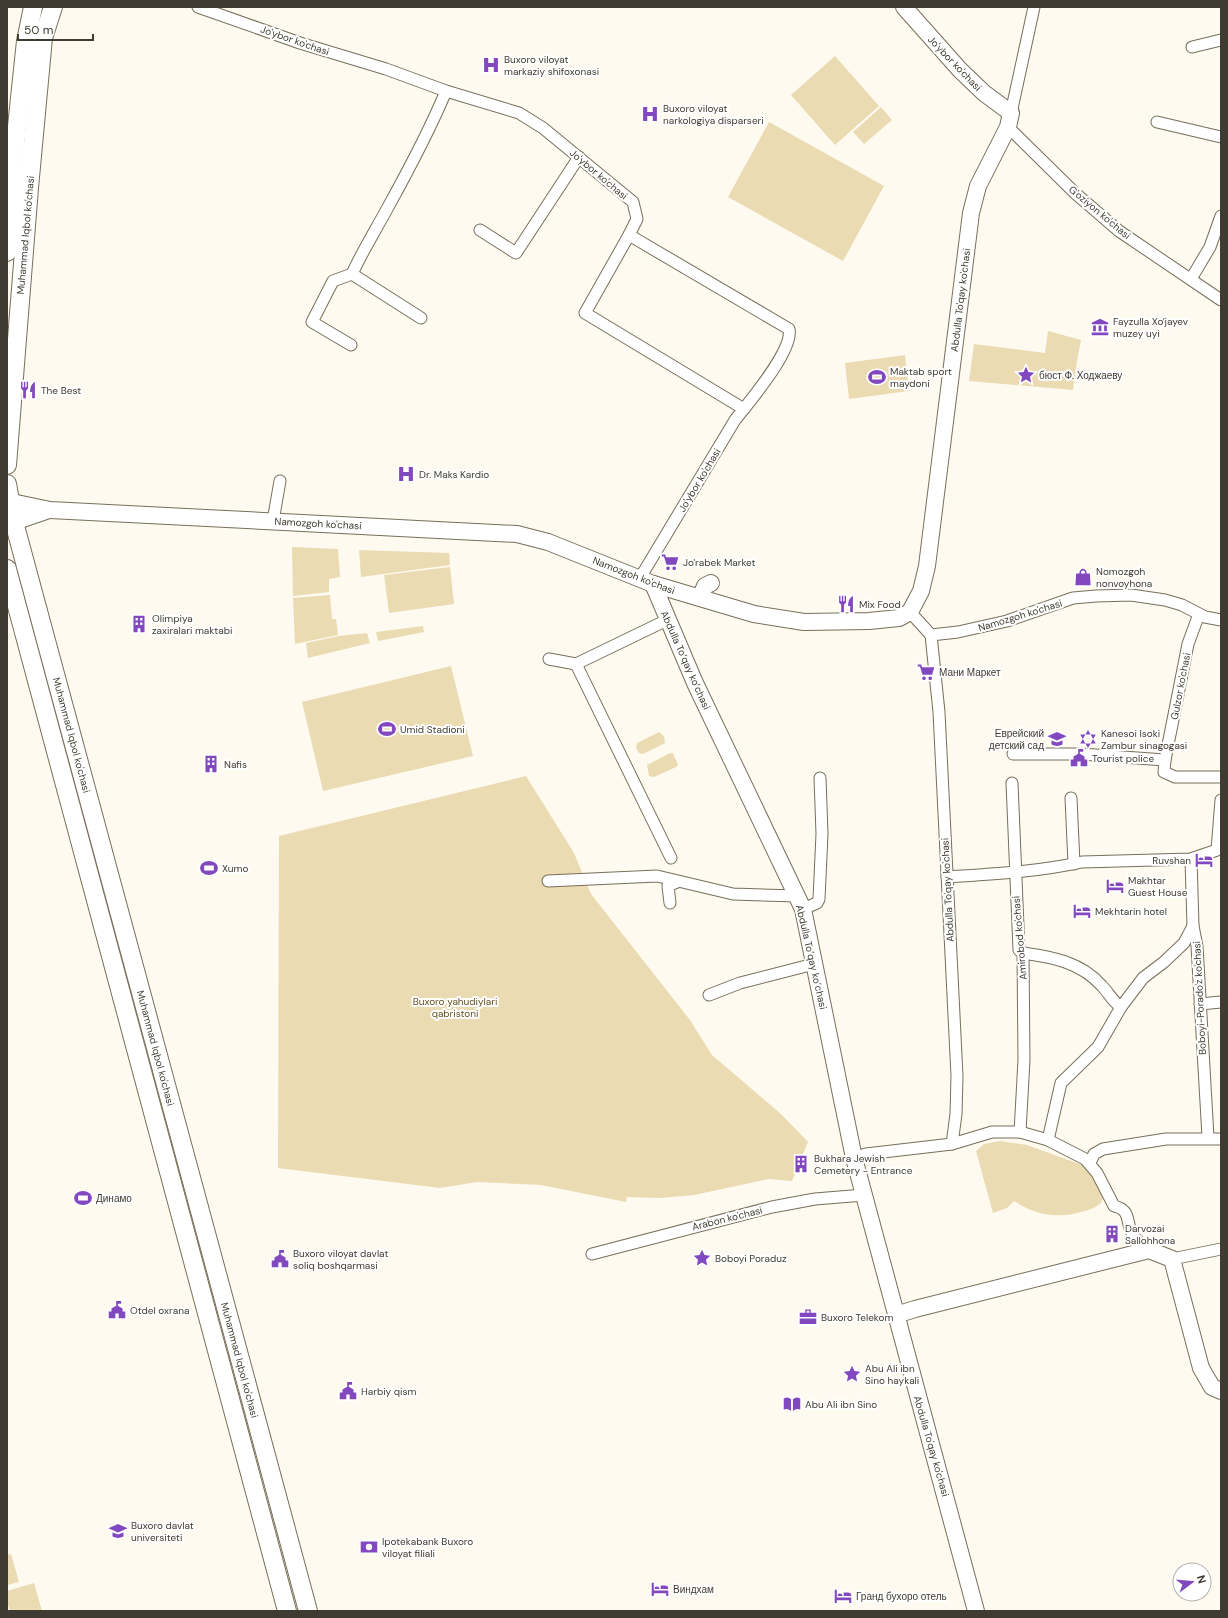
<svg xmlns="http://www.w3.org/2000/svg" width="1228" height="1618" font-family="'DM Sans',sans-serif">
<rect width="100%" height="100%" fill="#fefaf0"/>
<g fill="#ebdbb3">
<path d="M835 56 879 106 835 145 791 95Z"/>
<path d="M881 107 892 120 864 144 853 132Z"/>
<path d="M769 122 884 186 843 261 728 197Z"/>
<path d="M1048 331 1081 340 1077 361 1073 390 969 381 974 344 1045 353Z"/>
<path d="M905 355 909 391 849 399 845 363Z"/>
<path d="M292 547 338 549 340 577 329 579V592L293 596Z"/>
<path d="M359 550 449 553 450 565 361 577Z"/>
<path d="M450 567 454 604 389 613 384 575Z"/>
<path d="M330 595 332 619H336L338 635 295 644 293 598Z"/>
<path d="M423 626 424 632 378 641 376 632Z"/>
<path d="M367 633 370 643 308 658 306 643 339 636Z"/>
<path d="M451 666 473 756 323 791 302 702Z"/>
<path d="M659 732 664 736 665 743 643 754 639 753 636 748 637 743Z"/>
<path d="M670 753H673L678 765 676 767 654 777 649 776 647 765Z"/>
<path d="M526 776 574 853 591 894 690 1020 712 1055 781 1114 808 1142 792 1181 769 1179 694 1195 660 1198 627 1197 626 1202 541 1185 477 1182 440 1188 278 1168 279 836Z"/>
<path d="M1000 1141 1027 1145 1085 1166C1093 1172 1106 1193 1101 1203 1095 1208 1089 1210 1081 1212 1057 1219 1035 1215 1014 1201L1007 1208 993 1213 976 1151 984 1144Z"/>
<path d="M11 1554 19 1582 7 1585V1555Z"/>
<path d="M34 1583 42 1611H10L7 1602V1591Z"/>
</g>
<g fill="none" stroke-linecap="round" stroke-linejoin="round">
<g stroke="#786f59" stroke-width="13">
<g id="street">
<path d="M198 7 300 43 386 69 446 91 519 113 543 128 633 202 637 219 629 235 789 329C794 350 749 402 735 420L640 578"/>
<path d="M1192 47 1221 40"/>
<path d="M1011 113 1034 7"/>
<path d="M1157 122 1221 137"/>
<path d="M1008 127 1075 193 1119 231 1221 300"/>
<path d="M480 230 516 253 579 157"/>
<path d="M629 235 585 313 744 409"/>
<path d="M352 274 421 318"/>
<path d="M1191 279 1210 247 1221 216"/>
<path d="M351 345 312 322 333 281 352 274C362 252 375 231 387 209 408 171 429 132 446 91"/>
<path d="M273 521 280 481"/>
<path d="M910 612 931 635 958 632 1007 621 1073 598 1096 596 1131 595 1165 600 1182 605 1205 617 1221 620"/>
<path d="M1199 614 1188 644 1165 760 1164 772 1175 777H1221"/>
<path d="M931 635 939 712 957 1076 956 1114 952 1144"/>
<path d="M549 659 576 664 671 858"/>
<path d="M576 664 667 620"/>
<path d="M1013 754H1081L1165 760"/>
<path d="M1012 783 1019 950 1023 953 1024 1060 1020 1132"/>
<path d="M1071 798 1074 864"/>
<path d="M1191 859 1193 926 1197 946 1208 1137"/>
<path d="M947 877C992 874 1037 872 1082 862L1191 859 1217 850 1221 800"/>
<path d="M548 881 657 876 733 894 798 896"/>
<path d="M670 903 668 886 677 882"/>
<path d="M803 909 817 903 819 899 822 834 820 778"/>
<path d="M1023 953C1052 957 1081 962 1102 986 1109 993 1112 1001 1121 1007"/>
<path d="M709 995 740 983 814 964"/>
<path d="M1200 1004 1221 1002"/>
<path d="M1048 1140 1061 1083 1098 1047 1121 1007 1143 978 1164 962 1184 943 1193 926"/>
<path d="M854 1158 866 1154 952 1144 992 1132H1020L1048 1140 1085 1159 1097 1173 1114 1206C1132 1210 1125 1222 1133 1235 1137 1241 1144 1246 1149 1250"/>
<path d="M1090 1163 1094 1154 1103 1149 1166 1139H1221"/>
<path d="M592 1254 772 1207 815 1199 864 1195"/>
<path d="M1172 1259 1221 1249"/>
</g>
</g>
<g stroke="#786f59" stroke-width="18">
<g id="secondary">
<path d="M7 501 50 510 517 534 548 542 653 584 754 614 804 622 869 621 899 618 910 612 921 591 927 566 971 213 978 186 1008 127 1011 113 984 93 960 70 904 7"/>
<path d="M7 522H14L49 510"/>
<path d="M653 584 695 683 803 909 854 1158 976 1611"/>
<path d="M700 598 705 586 711 583"/>
<path d="M896 1315 915 1309 1149 1250 1172 1259 1201 1368 1212 1387 1221 1391"/>
</g>
</g>
<g stroke="#786f59" stroke-width="20">
<g id="primary">
<path d="M7 252 16 136 26 41 33 7"/>
<path d="M7 465 29 188 43 38 53 7"/>
<path d="M7 484 14 522 308 1611"/>
<path d="M7 569 287 1611"/>
</g>
</g>
<use href="#street" stroke="#fff" stroke-width="11"/>
<use href="#secondary" stroke="#fff" stroke-width="16"/>
<use href="#primary" stroke="#fff" stroke-width="18"/>
</g>
<defs>
<g id="hospital-bare" transform="scale(1.38)"><path d="M-5-5h3v3.5h4V-5h3V5h-3V1.5h-4V5h-3Z" fill="#8248bf" stroke="#fff" stroke-width="2.5" paint-order="stroke"/></g>
<g id="museum-bare" transform="scale(1.38)"><path d="M0-6L6-3V-2H-6V-3ZM-5-1h2V3h-2ZM-1-1h2V3h-2ZM3-1h2V3H3ZM-6 4H6V6H-6Z" fill="#8248bf" stroke="#fff" stroke-width="2.5" paint-order="stroke"/></g>
<g id="sight-bare" transform="scale(1.38)"><path d="M0-6L1.8-2.2L6-1.7L2.9 1.2L3.7 5.4L0 3.3L-3.7 5.4L-2.9 1.2L-6-1.7L-1.8-2.2Z" fill="#8248bf" stroke="#fff" stroke-width="2.5" paint-order="stroke"/></g>
<g id="stadium-bare" transform="scale(1.38)"><path d="M0-5a6.5 5 0 1 0 0 10a6.5 5 0 1 0 0-10ZM-3.5-1.8h7v3.6h-7Z" fill="#8248bf" stroke="#fff" stroke-width="2.5" paint-order="stroke"/></g>
<g id="restaurant-bare" transform="scale(1.38)"><path d="M-5-6h1v4h1v-4h1v4h1v-4h1v5L-1.5 .5V6h-2V.5L-5-1ZM5-6V6H3V1.5H1.5Q1.5-4 5-6Z" fill="#8248bf" stroke="#fff" stroke-width="2.5" paint-order="stroke"/></g>
<g id="supermarket-bare" transform="scale(1.38)"><path d="M-6-5.5h2.5l.6 2H6L4.5 2H-2.5L-4.4-4H-6ZM-1.5 3.2a1.3 1.3 0 1 0 .1 0ZM3 3.2a1.3 1.3 0 1 0 .1 0Z" fill="#8248bf" stroke="#fff" stroke-width="2.5" paint-order="stroke"/></g>
<g id="shop-bare" transform="scale(1.38)"><path d="M-5-2.5h2.3a2.7 3.5 0 0 1 5.4 0H5L5.5 6h-11ZM-1.5-2.5h3a1.5 2.3 0 0 0-3 0Z" fill="#8248bf" stroke="#fff" stroke-width="2.5" paint-order="stroke"/></g>
<g id="building-bare" transform="scale(1.38)"><path d="M-4-6H4V6H1V3H-1V6H-4ZM-2.5-4.3h1.7v1.8h-1.7ZM.8-4.3h1.7v1.8H.8ZM-2.5-1h1.7V.8h-1.7ZM.8-1h1.7V.8H.8Z" fill="#8248bf" stroke="#fff" stroke-width="2.5" paint-order="stroke"/></g>
<g id="school-bare" transform="scale(1.38)"><path d="M0-5L7-2L0 1L-7-2ZM-4 1L0 2.5L4 1V4Q0 6-4 4Z" fill="#8248bf" stroke="#fff" stroke-width="2.5" paint-order="stroke"/></g>
<g id="synagogue-bare" transform="scale(1.38)"><path d="M0-6.5L5.6 3.2H-5.6ZM0 6.5L5.6-3.2H-5.6Z" fill="#8248bf" stroke="#fff" stroke-width="2.5" paint-order="stroke"/></g>
<g id="civic-bare" transform="scale(1.38)"><path d="M-.6-6.5H3V-4.5H.6V-3L4-1V1h2V6H-6V1h2V-1L-.6-3ZM-1.2 2.5V6h2.4V2.5Z" fill="#8248bf" stroke="#fff" stroke-width="2.5" paint-order="stroke"/></g>
<g id="hotel-bare" transform="scale(1.38)"><path d="M-6-4.5h1.5V1H6V5H4.5V3h-9V5H-6ZM-4 0a1.8 1.8 0 1 1 3.6 0ZM.5 0V-2.5h3Q6-2.5 6 0Z" fill="#8248bf" stroke="#fff" stroke-width="2.5" paint-order="stroke"/></g>
<g id="office-bare" transform="scale(1.38)"><path d="M-6-3h4V-5.5h4V-3h4V5H-6ZM-1-4.5V-3h2v-1.5ZM-6 0V1H6V0Z" fill="#8248bf" stroke="#fff" stroke-width="2.5" paint-order="stroke"/></g>
<g id="library-bare" transform="scale(1.38)"><path d="M-6-4Q-3-5.5-.7-3.5V5Q-3 3-6 4ZM6-4Q3-5.5 .7-3.5V5Q3 3 6 4Z" fill="#8248bf" stroke="#fff" stroke-width="2.5" paint-order="stroke"/></g>
<g id="university-bare" transform="scale(1.38)"><path d="M0-5L7-2L0 1L-7-2ZM-4 1L0 2.5L4 1V4Q0 6-4 4Z" fill="#8248bf" stroke="#fff" stroke-width="2.5" paint-order="stroke"/></g>
<g id="bank-bare" transform="scale(1.38)"><path d="M-6-4H6V4H-6ZM0-2.3a2.3 2.3 0 1 0 0 4.6a2.3 2.3 0 1 0 0-4.6Z" fill="#8248bf" stroke="#fff" stroke-width="2.5" paint-order="stroke"/></g>
</defs>
<g fill-rule="evenodd">
<use href="#hospital-bare" x="491" y="65"/>
<use href="#hospital-bare" x="650" y="114"/>
<use href="#museum-bare" x="1100" y="327"/>
<use href="#sight-bare" x="1026" y="375"/>
<use href="#stadium-bare" x="877" y="377"/>
<use href="#restaurant-bare" x="28" y="390"/>
<use href="#hospital-bare" x="406" y="474"/>
<use href="#supermarket-bare" x="670" y="562"/>
<use href="#shop-bare" x="1083" y="577"/>
<use href="#restaurant-bare" x="846" y="604"/>
<use href="#building-bare" x="139" y="624"/>
<use href="#supermarket-bare" x="926" y="672"/>
<use href="#stadium-bare" x="387" y="729"/>
<use href="#school-bare" x="1057" y="739"/>
<use href="#synagogue-bare" x="1088" y="739"/>
<use href="#civic-bare" x="1079" y="758"/>
<use href="#building-bare" x="211" y="764"/>
<use href="#hotel-bare" x="1204" y="860"/>
<use href="#stadium-bare" x="209" y="868"/>
<use href="#hotel-bare" x="1115" y="886"/>
<use href="#hotel-bare" x="1082" y="911"/>
<use href="#building-bare" x="801" y="1164"/>
<use href="#stadium-bare" x="83" y="1198"/>
<use href="#building-bare" x="1112" y="1234"/>
<use href="#sight-bare" x="702" y="1258"/>
<use href="#civic-bare" x="280" y="1259"/>
<use href="#civic-bare" x="117" y="1310"/>
<use href="#office-bare" x="808" y="1317"/>
<use href="#sight-bare" x="852" y="1374"/>
<use href="#civic-bare" x="348" y="1391"/>
<use href="#library-bare" x="792" y="1404"/>
<use href="#university-bare" x="118" y="1531"/>
<use href="#bank-bare" x="369" y="1547"/>
<use href="#hotel-bare" x="660" y="1589"/>
<use href="#hotel-bare" x="843" y="1596"/>
</g>
<g text-anchor="middle" stroke-width="4" stroke-linejoin="round" paint-order="stroke">
<g font-size="10" fill="#3f3b32" stroke="#fff">
<text transform="translate(295 40) rotate(19)" y="4">Jo'ybor ko'chasi</text>
<text transform="translate(955 63) rotate(46)" y="4">Jo'ybor ko'chasi</text>
<text transform="translate(599 174) rotate(40)" y="4">Jo'ybor ko'chasi</text>
<text transform="translate(1100 212) rotate(40)" y="4">G'oziyon ko'chasi</text>
<text transform="translate(25 235) rotate(-85)" y="4">Muhammad Iqbol ko'chasi</text>
<text transform="translate(960 300) rotate(-83)" y="4">Abdulla To'qay ko'chasi</text>
<text transform="translate(699 480) rotate(-59)" y="4">Jo'ybor ko'chasi</text>
<text transform="translate(318 523) rotate(3)" y="4">Namozgoh ko'chasi</text>
<text transform="translate(634 575) rotate(21)" y="4">Namozgoh ko'chasi</text>
<text transform="translate(1020 615) rotate(-17)" y="4">Namozgoh ko'chasi</text>
<text transform="translate(686 660) rotate(66)" y="4">Abdulla To’qay ko’chasi</text>
<text transform="translate(1180 686) rotate(-79)" y="4">Gulzor ko'chasi</text>
<text transform="translate(72 735) rotate(75)" y="4">Muhammad Iqbol ko'chasi</text>
<text transform="translate(947 890) rotate(-93)" y="4">Abdulla To'qay ko'chasi</text>
<text transform="translate(1019 938) rotate(-95)" y="4">Amirobod ko'chasi</text>
<text transform="translate(812 957) rotate(77)" y="4">Abdulla To’qay ko’chasi</text>
<text transform="translate(1199 998) rotate(-93)" y="4">Boboyi-Porado'z ko'chasi</text>
<text transform="translate(156 1048) rotate(75)" y="4">Muhammad Iqbol ko'chasi</text>
<text transform="translate(727 1218) rotate(-14)" y="4">Arabon ko'chasi</text>
<text transform="translate(240 1360) rotate(75)" y="4">Muhammad Iqbol ko'chasi</text>
<text transform="translate(932 1446) rotate(74)" y="4">Abdulla To'qay ko'chasi</text>
</g>
<g font-size="10" fill="#3f3b32" stroke="#fff" text-anchor="start">
<text x="504" y="63">Buxoro viloyat<tspan x="504" dy="12">markaziy shifoxonasi</tspan></text>
<text x="663" y="112">Buxoro viloyat<tspan x="663" dy="12">narkologiya disparseri</tspan></text>
<text x="1113" y="325">Fayzulla Xo'jayev<tspan x="1113" dy="12">muzey uyi</tspan></text>
<text x="890" y="375">Maktab sport<tspan x="890" dy="12">maydoni</tspan></text>
<text x="1039" y="379">бюст Ф. Ходжаеву</text>
<text x="41" y="394">The Best</text>
<text x="419" y="478">Dr. Maks Kardio</text>
<text x="683" y="566">Jo'rabek Market</text>
<text x="1096" y="575">Nomozgoh<tspan x="1096" dy="12">nonvoyhona</tspan></text>
<text x="859" y="608">Mix Food</text>
<text x="152" y="622">Olimpiya<tspan x="152" dy="12">zaxiralari maktabi</tspan></text>
<text x="939" y="676">Мани Маркет</text>
<text x="400" y="733">Umid Stadioni</text>
<text x="1044" y="737" text-anchor="end">Еврейский<tspan x="1044" dy="12">детский сад</tspan></text>
<text x="1101" y="737">Kanesoi Isoki<tspan x="1101" dy="12">Zambur sinagogasi</tspan></text>
<text x="1092" y="762">Tourist police</text>
<text x="224" y="768">Nafis</text>
<text x="1191" y="864" text-anchor="end">Ruvshan</text>
<text x="222" y="872">Xumo</text>
<text x="1128" y="884">Makhtar<tspan x="1128" dy="12">Guest House</tspan></text>
<text x="1095" y="915">Mekhtarin hotel</text>
<text x="814" y="1162">Bukhara Jewish<tspan x="814" dy="12">Cemetery - Entrance</tspan></text>
<text x="96" y="1202">Динамо</text>
<text x="1125" y="1232">Darvozai<tspan x="1125" dy="12">Sallohhona</tspan></text>
<text x="293" y="1257">Buxoro viloyat davlat<tspan x="293" dy="12">soliq boshqarmasi</tspan></text>
<text x="715" y="1262">Boboyi Poraduz</text>
<text x="130" y="1314">Otdel oxrana</text>
<text x="821" y="1321">Buxoro Telekom</text>
<text x="865" y="1372">Abu Ali ibn<tspan x="865" dy="12">Sino haykali</tspan></text>
<text x="361" y="1395">Harbiy qism</text>
<text x="805" y="1408">Abu Ali ibn Sino</text>
<text x="131" y="1529">Buxoro davlat<tspan x="131" dy="12">universiteti</tspan></text>
<text x="382" y="1545">Ipotekabank Buxoro<tspan x="382" dy="12">viloyat filiali</tspan></text>
<text x="673" y="1593">Виндхам</text>
<text x="856" y="1600">Гранд бухоро отель</text>
</g>
<g font-size="10" fill="#645221" stroke="#fff">
<text x="455" y="1005">Buxoro yahudiylari<tspan x="455" dy="12">qabristoni</tspan></text>
</g>
</g>
<rect width="1228" height="1618" fill="none" stroke="#3f3b32" stroke-width="16"/>
<g transform="translate(1192 1582) rotate(74)"><circle r="19" fill="#ffffff" stroke="#b2b1ad"/>
<path d="M0-3L7 15L0 10L-7 15Z" fill="#8248bf"/>
<text y="-6" font-size="11" font-weight="bold" text-anchor="middle" fill="#3f3b32">N</text>
</g>
<path d="M18 34v6h75v-6" fill="none" stroke="#3f3b32" stroke-width="2"/>
<text x="24" y="34" font-size="12" fill="#3f3b32" stroke="#ffffff" stroke-width="3" paint-order="stroke">50 m</text>
</svg>
